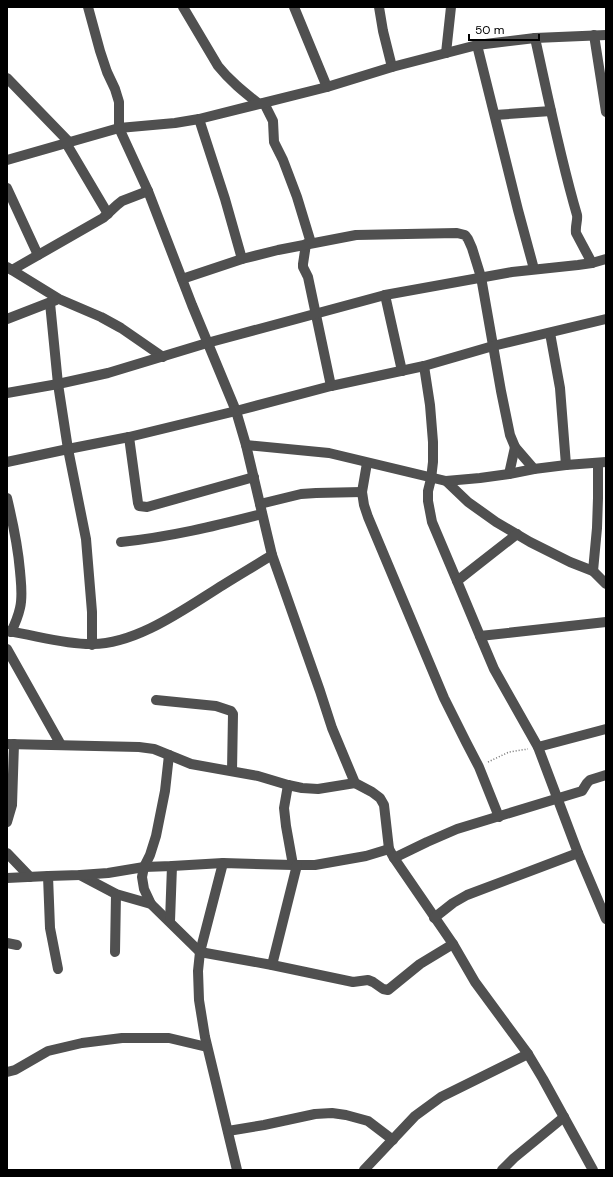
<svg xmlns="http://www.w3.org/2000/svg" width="613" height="1177" font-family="'DM Sans',sans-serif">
<rect width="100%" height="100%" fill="#fff"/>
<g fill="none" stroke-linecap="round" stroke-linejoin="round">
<path stroke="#727272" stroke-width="1.5" stroke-dasharray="1 2" stroke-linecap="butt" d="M488 762 509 752 528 749"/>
<g stroke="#505050" stroke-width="10">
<path d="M88 7 100 51 107 72 115 89 119 102V128L148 191 192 305 236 411 246 445 272 555 320 691 332 728 355 783 372 792 380 798 384 805 389 849 394 858 453 944 475 982 528 1054 543 1079 593 1170"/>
<path d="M183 7 218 66C230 81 244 92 259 104"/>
<path d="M294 7 327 87"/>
<path d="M379 7 383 31 392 67"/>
<path d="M594 35 606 112"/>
<path d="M535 38C548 97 560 157 577 215 578 220 575 226 576 233L592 263"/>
<path d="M477 45 518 210 534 269"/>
<path d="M446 53 451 7"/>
<path d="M7 78 69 142"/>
<path d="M264 103 273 121 274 142 283 160 297 197 311 243"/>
<path d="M495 115 551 111"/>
<path d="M199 119 225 199 242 259"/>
<path d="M66 143 108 214"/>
<path d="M7 160 119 128 175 123 199 119 327 87 392 67 477 45 535 38 606 35"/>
<path d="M7 188 38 255"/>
<path d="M306 244 303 264V267L308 277 331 386"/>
<path d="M7 267 59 299 101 317 121 328 163 357"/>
<path d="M12 270 103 218 117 205 122 201 148 191"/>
<path d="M182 279 242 259 278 250 356 235 457 233 465 235 468 239 472 248 481 277 501 391 510 435 515 447 534 469"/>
<path d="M385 295 402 371"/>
<path d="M50 303 58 384 68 449 86 539 92 612V645"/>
<path d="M7 319 56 300"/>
<path d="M550 333 560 388 566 465"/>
<path d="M424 366 430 405 433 442V462L431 479 428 491V501L432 522 457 581 480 636 494 669 538 747 578 853 606 919"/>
<path d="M7 393 58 384 108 373 207 343 385 295 512 272 578 265 592 263 606 259"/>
<path d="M129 437 138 503 139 506 147 507 254 477"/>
<path d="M246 445 329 453 446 481 468 502 496 522 530 542 570 562 593 571 606 584"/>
<path d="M7 462 68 449 129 437 236 411 331 386 424 366 493 346 606 319"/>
<path d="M367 463 362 492 364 505 368 517 444 698 466 742 479 767 499 817"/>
<path d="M509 474 515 447"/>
<path d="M446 481 480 478 509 474 534 469 566 465 606 462"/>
<path d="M7 498C13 523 18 547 20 571 21 584 23 596 20 608 18 617 15 624 11 632"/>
<path d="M260 504 301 494 316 493 362 492"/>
<path d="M121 542C170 537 215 526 262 514"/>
<path d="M593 571 597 528 598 498V463"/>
<path d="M457 581 517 534"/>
<path d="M7 631C35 635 62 644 91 644 136 645 186 608 223 585 239 575 256 565 272 555"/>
<path d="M480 636 606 622"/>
<path d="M7 649 61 745"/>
<path d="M156 700 216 706 231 711 233 714 232 771"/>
<path d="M7 744 139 747 154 749 191 764 258 776 288 785 302 788 318 789 355 783"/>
<path d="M538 747 606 729"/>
<path d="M288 785 284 808 286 826 293 865"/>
<path d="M7 822 12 805 14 744"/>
<path d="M7 853 30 877"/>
<path d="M394 858 427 842 457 829 582 791 587 783 590 780 606 775"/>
<path d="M223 863 200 952 198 971 199 1000 205 1037 237 1170"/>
<path d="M80 875 116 894 151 904 200 952 272 965 353 982 368 980 373 982 383 989 388 990 420 964 453 944"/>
<path d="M48 876 50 928 58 969"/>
<path d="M7 878 48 876 80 875 108 873 144 867 172 866 223 863 293 865H315L366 856 389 849"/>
<path d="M151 904 144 889 142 877 144 867 150 855 156 836 165 791 169 755"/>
<path d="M434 918 453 903 467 895 578 853"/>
<path d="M170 921 172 866"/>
<path d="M7 943 17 945"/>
<path d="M115 952 116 894"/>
<path d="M272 965 297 865"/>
<path d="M7 1072 15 1070 48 1051 82 1043 122 1038H169L207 1047"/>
<path d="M228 1131 264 1125 315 1114 332 1113 346 1115 368 1121 393 1140"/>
<path d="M364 1170 415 1116 441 1097 528 1054"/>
<path d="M502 1170 514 1158 564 1117"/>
</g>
</g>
<rect width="613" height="1177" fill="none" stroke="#000000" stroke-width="16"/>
<path d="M469 34v6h70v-6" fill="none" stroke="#000000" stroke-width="2"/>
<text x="475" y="34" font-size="12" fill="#000000" stroke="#ffffff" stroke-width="3" paint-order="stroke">50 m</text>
</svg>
